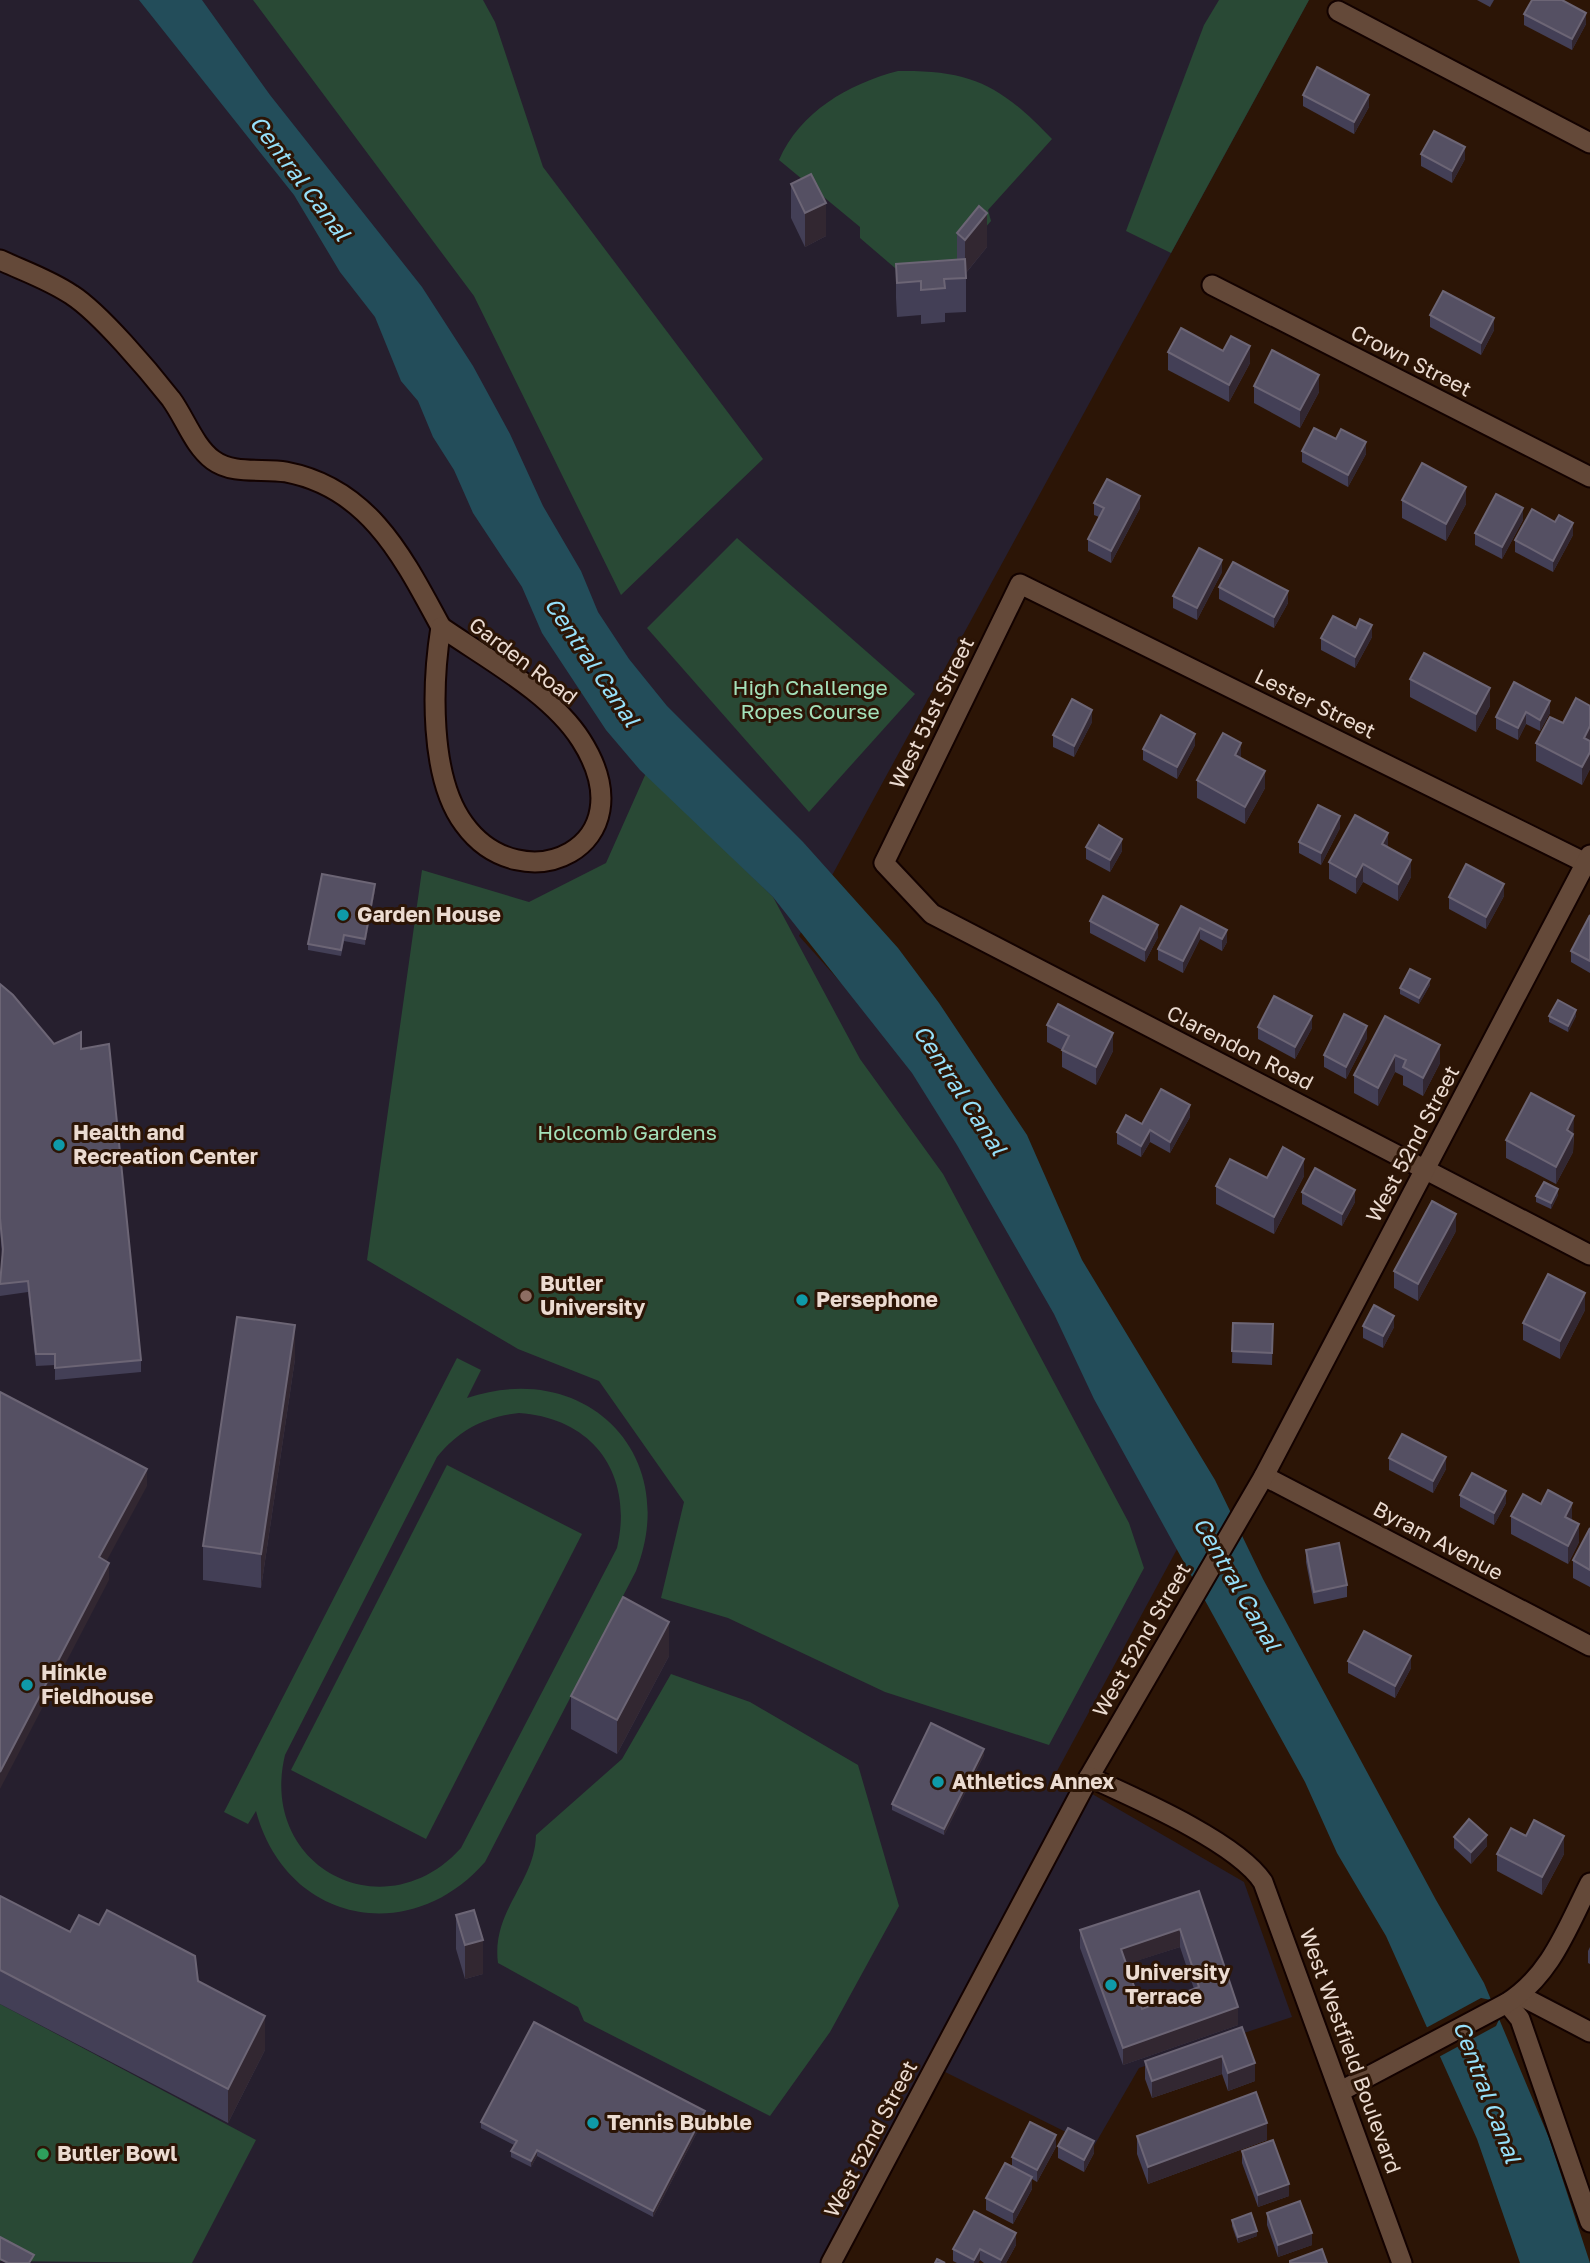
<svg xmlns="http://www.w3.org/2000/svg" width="1590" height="2263" font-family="'Golos Text',sans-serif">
<rect width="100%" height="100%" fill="#2c1506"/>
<path fill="#261f2e" d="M0 0H1309L799 936 915 1065 1189 1527 1056 1773 1244 1882 1292 2017 1139 2068 1094 2146 931 2065 828 2263H0Z"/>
<g fill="#294935" fill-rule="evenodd">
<path d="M253 0H483L495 22 543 167 763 459 621 595 474 296Z"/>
<path d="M1219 0H1309L1171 253 1126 231 1204 25Z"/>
<path d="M898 71C973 70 1001 86 1052 139L988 210 991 221 934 286H916L860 238V227L779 160C800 112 848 84 898 71Z"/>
<path d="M737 538 915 694 809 812 647 628Z"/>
<path d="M646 773 773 897 860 1059 943 1174 1129 1523 1144 1568 1049 1745 885 1692 728 1618 661 1598 684 1502 599 1381 518 1349 367 1260 422 870 529 902 606 863Z"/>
<path d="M457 1358 481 1370 467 1398C585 1358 682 1454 636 1571L485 1862C410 1948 286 1923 256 1811L248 1824 224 1812ZM519 1413C594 1418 634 1475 617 1548L461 1848C384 1933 258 1867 285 1755L437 1457C459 1430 484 1417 519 1413Z"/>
<path d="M447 1465 582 1534 426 1839 291 1770Z"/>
<path d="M671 1674 750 1702 858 1765 899 1906 830 2032 770 2116 584 2021 578 2007 498 1963C491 1911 535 1883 536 1835L622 1759Z"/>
<path d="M0 2004 256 2140 192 2263 0 2261Z"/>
</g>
<path fill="#234d5a" d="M139 0H202L270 95 422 287 473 366 510 434 543 506 581 571 598 612 629 659 667 706 803 842 898 948 939 1003 1027 1135 1082 1260 1215 1480 1263 1579 1436 1900 1484 1983 1549 2138 1590 2263H1520L1477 2139 1386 1936 1337 1853 1305 1782 1094 1399 1054 1314 957 1145 912 1073 773 897 640 770 606 730 542 633 522 587 473 513 454 470 433 437 418 401 401 381 375 317 340 272 294 195Z"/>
<path fill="#2c1506" d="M1481 1998 1496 2001 1502 2013 1496 2026 1435 2059 1424 2029Z"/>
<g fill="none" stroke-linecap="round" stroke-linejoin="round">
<g stroke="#130200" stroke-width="23">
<g id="minor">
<path d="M1338 11 1590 143"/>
<path d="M0 260C24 271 50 280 72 295 100 313 149 371 171 399 185 418 194 446 213 460 233 475 263 468 286 472 370 488 404 559 441 627"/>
<path d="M1212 285 1590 477"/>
<path d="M441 627C487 659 551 693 581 740 650 848 522 904 464 824 429 777 432 683 441 627Z"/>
<path d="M1590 865 1020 584 884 863 932 914 1590 1255"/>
<path d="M1264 1476 1590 1646"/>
<path d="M1089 1777 1264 1476 1590 855"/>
<path d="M1519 1995 1590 2032"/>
<path d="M1507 2003 1520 2019 1590 2222"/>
<path d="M1341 2091 1507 2003C1551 1975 1567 1928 1590 1883"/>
</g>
</g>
<g stroke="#130200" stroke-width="23">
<path id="tertiary" d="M831 2263 1089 1777C1135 1798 1237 1842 1263 1882L1402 2263"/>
</g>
<use href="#minor" stroke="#644939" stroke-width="19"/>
<use href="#tertiary" stroke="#644939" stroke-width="19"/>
</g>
<g fill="#433f56" fill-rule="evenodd">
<path d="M1477 0H1494L1490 7Z"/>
<path d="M1524 14 1586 24 1572 50 1524 25Z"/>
<path d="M1303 95 1369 107 1354 134 1303 106Z"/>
<path d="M1421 154 1465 159 1452 183 1421 166Z"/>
<path d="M791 184 826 236 805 247 791 218Z"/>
<path d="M957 233 987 247 966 273V312L945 313V322L921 324V315L897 317 896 298V264L957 259Z"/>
<path d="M1430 315 1494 330 1481 355 1430 327Z"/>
<path d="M1223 351 1250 363 1229 402 1168 370V352Z"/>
<path d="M1254 386 1319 392 1300 428 1254 403Z"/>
<path d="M1302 451 1366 454 1348 487 1302 462Z"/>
<path d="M1402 500 1466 504 1446 541 1402 518Z"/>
<path d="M1094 503 1140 508 1111 563 1088 551V539L1099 517 1094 515Z"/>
<path d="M1523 520 1502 559 1475 545V533Z"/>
<path d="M1573 535 1553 572 1515 552V540Z"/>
<path d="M1222 572 1197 620 1173 608V596Z"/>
<path d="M1219 587 1288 603 1274 628 1219 599Z"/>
<path d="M1372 637 1355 668 1321 650V638Z"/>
<path d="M1410 679 1490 706 1476 732 1410 697Z"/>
<path d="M1514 682 1550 713 1540 731 1526 724 1518 740 1496 729V717Z"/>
<path d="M1590 706V769L1582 785 1536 761V743L1563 723Z"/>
<path d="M1092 722 1074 757 1053 747V735Z"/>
<path d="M1195 745 1177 779 1143 760V749Z"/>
<path d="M1241 758 1265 788 1245 824 1197 798V780Z"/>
<path d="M1340 828 1321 865 1299 853V842Z"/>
<path d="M1086 847 1122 851 1110 872 1086 859Z"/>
<path d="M1388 847 1411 877 1398 901 1363 882 1356 894 1329 879V862Z"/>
<path d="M375 890 365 945 344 941 341 956 308 950V944Z"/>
<path d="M1504 896 1486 929 1449 909V897Z"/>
<path d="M1181 906 1227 942 1222 951 1200 939 1183 973 1158 960V949Z"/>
<path d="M1590 915V973L1571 962V951Z"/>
<path d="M1090 921 1158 937 1145 962 1090 933Z"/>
<path d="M0 984 54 1044 81 1049 141 1360V1372L55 1380V1365L36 1366 28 1292 0 1296V1279L2 1255 0 1230Z"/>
<path d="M1430 985 1419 1004 1400 994V988Z"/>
<path d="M1385 1016 1440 1063 1423 1096 1403 1085V1076L1395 1072 1378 1106 1354 1093V1075Z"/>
<path d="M1549 1016H1576L1568 1032 1549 1022Z"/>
<path d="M1047 1025 1113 1051 1096 1085 1062 1067V1050L1047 1042Z"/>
<path d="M1258 1027 1312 1028 1295 1059 1258 1039Z"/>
<path d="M1367 1038 1346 1079 1324 1067V1055Z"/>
<path d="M1190 1117 1170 1153 1150 1142 1141 1157 1117 1144V1132L1142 1124Z"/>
<path d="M1574 1134 1573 1152 1556 1184 1506 1158V1140Z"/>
<path d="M1304 1176 1274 1234 1216 1204V1186L1267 1178Z"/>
<path d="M1302 1192 1355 1202 1342 1226 1302 1204Z"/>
<path d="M1558 1195 1551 1209 1536 1202V1196Z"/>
<path d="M1456 1231 1418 1301 1394 1288V1271Z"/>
<path d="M1585 1310 1560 1359 1523 1340V1323Z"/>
<path d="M1233 1323 1273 1324 1272 1365 1232 1363Z"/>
<path d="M1363 1326 1394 1327 1383 1348 1363 1338Z"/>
<path d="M295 1359 261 1588 203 1580V1546Z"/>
<path d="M1389 1458 1446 1469 1433 1493 1389 1470Z"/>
<path d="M1460 1495 1506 1503 1494 1525 1460 1507Z"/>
<path d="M1511 1516 1572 1520 1579 1542 1568 1564 1511 1534Z"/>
<path d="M1590 1528V1587L1573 1578V1560Z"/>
<path d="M1306 1550 1347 1585V1597L1314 1604 1306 1562Z"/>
<path d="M669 1656 617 1754 571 1729V1696Z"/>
<path d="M1348 1661 1411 1668 1395 1698 1348 1673Z"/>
<path d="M984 1755 944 1835 892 1810V1804Z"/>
<path d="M1526 1836 1564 1854 1542 1895 1497 1871V1854Z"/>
<path d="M1454 1837 1487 1846 1471 1864 1454 1848Z"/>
<path d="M1199 1891 1238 2025 1123 2065 1080 1948V1930ZM1180 1947 1194 1989 1142 2009 1126 1964Z"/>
<path d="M0 1896 70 1932 198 1981 265 2050 228 2123 0 2004Z"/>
<path d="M456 1915 483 1974 465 1979 456 1949Z"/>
<path d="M1590 1947V1964L1588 1963V1951Z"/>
<path d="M1242 2027 1255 2081 1228 2091 1222 2074 1152 2098 1145 2079V2061Z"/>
<path d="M705 2117 653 2217 537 2156 531 2167 511 2157V2151L514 2145 481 2128V2122Z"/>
<path d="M1137 2136 1267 2140 1148 2184 1137 2154Z"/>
<path d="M1058 2146 1094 2153 1084 2172 1058 2158Z"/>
<path d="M1056 2147 1037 2182 1032 2179V2189L1013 2224 986 2210V2198L1012 2166V2157Z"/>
<path d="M1242 2151 1289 2196 1258 2207 1242 2163Z"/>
<path d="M1267 2213 1312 2245 1278 2257 1267 2225Z"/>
<path d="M1232 2220 1257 2236 1238 2243 1232 2226Z"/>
<path d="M1016 2245 1006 2263H984L980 2260 978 2263H957L953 2261V2249Z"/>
</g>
<g fill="#322731">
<path d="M1586 13V24L1572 50V39Z"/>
<path d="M1369 95V107L1354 134V122Z"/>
<path d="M1465 147V159L1452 183V171Z"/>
<path d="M826 203V236L805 247V213Z"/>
<path d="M987 213V247L965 274V240Z"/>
<path d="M1494 318V330L1481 355V343Z"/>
<path d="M1250 346V363L1229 402V385Z"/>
<path d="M1319 375V392L1300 428V410Z"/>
<path d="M1366 442V454L1348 487V475Z"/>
<path d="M1466 487V504L1446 541V524Z"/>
<path d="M1140 496V508L1111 563V551Z"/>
<path d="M1523 508V520L1502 559V547Z"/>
<path d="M1573 523V535L1553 572V561Z"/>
<path d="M1222 560V572L1197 620V608Z"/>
<path d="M1288 591V603L1274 628V617Z"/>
<path d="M1372 625V637L1355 668V657Z"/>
<path d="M1490 688V706L1476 732V714Z"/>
<path d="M1550 701V713L1540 731V720Z"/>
<path d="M1092 710V722L1074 757V746Z"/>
<path d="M1526 712V724L1518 740V728Z"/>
<path d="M1590 726V743L1584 738Z"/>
<path d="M1195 734V745L1177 779V767Z"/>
<path d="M1241 743V760L1235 755Z"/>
<path d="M1590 752V769L1582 785V767Z"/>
<path d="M1265 771V788L1245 824V807Z"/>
<path d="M1340 816V828L1321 865V853Z"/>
<path d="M1388 833V851L1382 844Z"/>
<path d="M1122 839V851L1110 872V860Z"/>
<path d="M1411 860V877L1398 901V884Z"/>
<path d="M1363 864V882L1356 894V877Z"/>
<path d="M375 884V890L365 945V939Z"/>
<path d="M1504 884V896L1486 929V917Z"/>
<path d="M1158 925V937L1145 962V950Z"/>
<path d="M1200 928V939L1183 973V961Z"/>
<path d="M1227 930V942L1222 951V939Z"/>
<path d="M1430 979V985L1419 1004V998Z"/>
<path d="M1576 1010V1016L1568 1032V1026Z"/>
<path d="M1312 1016V1028L1295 1059V1047Z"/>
<path d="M1367 1026V1038L1346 1079V1067Z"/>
<path d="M1113 1033V1051L1096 1085V1067Z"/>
<path d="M1440 1045V1063L1423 1096V1078Z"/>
<path d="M1395 1055V1072L1378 1106V1088Z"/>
<path d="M1190 1105V1117L1170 1153V1142Z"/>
<path d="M1574 1116 1573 1152 1556 1184V1167L1567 1130Z"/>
<path d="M1150 1130V1142L1141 1157V1146Z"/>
<path d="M1304 1159V1176L1274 1234V1217Z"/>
<path d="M1558 1189V1195L1551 1209V1203Z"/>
<path d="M1355 1190V1202L1342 1226V1214Z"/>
<path d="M1456 1214V1231L1418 1301V1284Z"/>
<path d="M1585 1293V1310L1560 1359V1341Z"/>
<path d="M1394 1316V1327L1383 1348V1336Z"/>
<path d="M295 1325V1359L261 1588V1554Z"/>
<path d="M1446 1457V1469L1433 1493V1481Z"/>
<path d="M147 1469V1486L99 1575V1557Z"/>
<path d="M1506 1491V1503L1494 1525V1513Z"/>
<path d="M1572 1503V1521L1565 1517Z"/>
<path d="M1579 1524V1542L1568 1564V1546Z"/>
<path d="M109 1563V1580L0 1789V1772Z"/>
<path d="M669 1622V1656L617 1754V1720Z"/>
<path d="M1411 1656V1668L1395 1698V1686Z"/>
<path d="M984 1749V1755L944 1835V1829Z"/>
<path d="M1487 1835V1846L1471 1864V1852Z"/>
<path d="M1564 1836V1854L1542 1895V1877Z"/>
<path d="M1180 1929V1947L1121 1966V1949Z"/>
<path d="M483 1940V1974L465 1979V1945Z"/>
<path d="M1238 2007V2025L1123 2065V2048Z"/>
<path d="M265 2016V2050L228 2123V2089Z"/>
<path d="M1222 2056V2074L1152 2098V2081Z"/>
<path d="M1255 2063V2081L1228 2091V2073Z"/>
<path d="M705 2111V2117L653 2217V2211Z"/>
<path d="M1267 2123V2140L1148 2184V2167Z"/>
<path d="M1056 2135V2147L1037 2182V2170Z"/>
<path d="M1094 2141V2153L1084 2172V2160Z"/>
<path d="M537 2150V2156L531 2167V2161Z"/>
<path d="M1032 2177V2189L1013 2224V2212Z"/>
<path d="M1289 2184V2196L1258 2207V2195Z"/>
<path d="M1257 2231V2236L1238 2243V2237Z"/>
<path d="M1016 2233V2245L1006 2263H1001V2260Z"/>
<path d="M1312 2233V2245L1278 2257V2245Z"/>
<path d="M980 2249V2260L978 2263H974V2260Z"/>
</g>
<g fill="#555063" stroke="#6c6575" stroke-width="2" fill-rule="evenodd">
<path d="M1532 0H1562L1586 13 1572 39 1524 14Z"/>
<path d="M1317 67 1369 95 1354 122 1303 95Z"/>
<path d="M1434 131 1465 147 1452 171 1421 154Z"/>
<path d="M811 174 826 203 805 213 791 184Z"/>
<path d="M979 206 987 213 965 240 957 233Z"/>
<path d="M965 259 966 278 944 279 945 288 921 290V281L897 283 896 264Z"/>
<path d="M1443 291 1494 318 1481 343 1430 315Z"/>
<path d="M1181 328 1223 351 1231 336 1250 346 1229 385 1168 352Z"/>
<path d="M1272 350 1319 375 1300 410 1254 386Z"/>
<path d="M1314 428 1336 439 1341 429 1366 442 1348 475 1302 451Z"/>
<path d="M1422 463 1466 487 1446 524 1402 500Z"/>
<path d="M1107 479 1140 496 1111 551 1088 539 1104 508 1094 503Z"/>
<path d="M1496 494 1523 508 1502 547 1475 533Z"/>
<path d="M1532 509 1555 522 1559 515 1573 523 1553 561 1515 540Z"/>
<path d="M1199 548 1222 560 1197 608 1173 596Z"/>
<path d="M1233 562 1288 591 1274 617 1219 587Z"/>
<path d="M1333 616 1356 628 1360 619 1372 625 1355 657 1321 638Z"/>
<path d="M1424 653 1490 688 1476 714 1410 679Z"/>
<path d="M1514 682 1550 701 1540 720 1526 712 1518 728 1496 717Z"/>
<path d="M1576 698 1590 706V726L1584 738 1590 741V752L1582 767 1536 743 1550 717 1563 723Z"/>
<path d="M1072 699 1092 710 1074 746 1053 735Z"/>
<path d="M1161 715 1195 734 1177 767 1143 749Z"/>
<path d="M1223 733 1241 743 1235 755 1265 771 1245 807 1197 780Z"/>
<path d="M1318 805 1340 816 1321 853 1299 842Z"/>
<path d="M1355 815 1388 833 1382 844 1411 860 1398 884 1363 864 1356 877 1329 862Z"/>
<path d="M1099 825 1122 839 1110 860 1086 847Z"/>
<path d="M1466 864 1504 884 1486 917 1449 897Z"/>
<path d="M322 874 375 884 365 939 344 935 341 950 308 944Z"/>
<path d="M1103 896 1158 925 1145 950 1090 921Z"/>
<path d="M1181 906 1227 930 1222 939 1200 928 1183 961 1158 949Z"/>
<path d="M1590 915V961L1571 951Z"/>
<path d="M1410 969 1430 979 1419 998 1400 988Z"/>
<path d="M0 984 13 995 54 1044 81 1032V1049L109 1044 141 1360 55 1368V1354H36L28 1281 0 1284 3 1249 0 1218Z"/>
<path d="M1274 996 1312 1016 1295 1047 1258 1027Z"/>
<path d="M1558 1000 1576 1010 1568 1026 1549 1016Z"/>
<path d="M1058 1004 1113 1033 1096 1067 1062 1050 1069 1036 1047 1025Z"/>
<path d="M1344 1014 1367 1026 1346 1067 1324 1055Z"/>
<path d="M1385 1016 1440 1045 1423 1078 1403 1067 1406 1060 1395 1055 1378 1088 1354 1075Z"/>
<path d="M1161 1089 1190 1105 1170 1142 1150 1130 1141 1146 1117 1132 1126 1115 1142 1124Z"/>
<path d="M1531 1093 1574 1116 1567 1130 1573 1134 1556 1167 1506 1140Z"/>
<path d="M1283 1147 1304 1159 1274 1217 1216 1186 1230 1159 1267 1178Z"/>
<path d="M1315 1168 1355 1190 1342 1214 1302 1192Z"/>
<path d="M1544 1182 1558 1189 1551 1203 1536 1196Z"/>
<path d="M1432 1201 1456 1214 1418 1284 1394 1271Z"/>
<path d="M1548 1274 1585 1293 1560 1341 1523 1323Z"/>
<path d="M1374 1305 1394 1316 1383 1336 1363 1326Z"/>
<path d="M237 1317 295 1325 261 1554 203 1546Z"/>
<path d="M1233 1323 1273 1324 1272 1353 1232 1351Z"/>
<path d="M0 1392 147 1469 99 1557 109 1563 0 1772Z"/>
<path d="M1402 1434 1446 1457 1433 1481 1389 1458Z"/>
<path d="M1472 1473 1506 1491 1494 1513 1460 1495Z"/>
<path d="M1548 1490 1572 1503 1565 1517 1579 1524 1568 1546 1511 1516 1523 1494 1541 1504Z"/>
<path d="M1590 1528V1570L1573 1560Z"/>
<path d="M1339 1543 1347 1585 1314 1592 1306 1550Z"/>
<path d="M623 1597 669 1622 617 1720 571 1696Z"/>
<path d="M1364 1631 1411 1656 1395 1686 1348 1661Z"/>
<path d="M931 1723 984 1749 944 1829 892 1804Z"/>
<path d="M1469 1819 1487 1835 1471 1852 1454 1837Z"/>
<path d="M1534 1820 1564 1836 1542 1877 1497 1854 1511 1828 1526 1836Z"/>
<path d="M1199 1891 1238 2007 1123 2048 1080 1930ZM1180 1929 1199 1987 1142 2009 1121 1949Z"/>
<path d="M0 1896 70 1932 79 1915 99 1925 107 1910 195 1956 198 1981 265 2016 228 2089 0 1970Z"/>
<path d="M474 1910 483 1940 465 1945 456 1915Z"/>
<path d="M534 2022 705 2111 653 2211 537 2150 531 2161 511 2151 517 2141 481 2122Z"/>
<path d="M1242 2027 1255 2063 1228 2073 1222 2056 1152 2081 1145 2061Z"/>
<path d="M1256 2092 1267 2123 1148 2167 1137 2136Z"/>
<path d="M1030 2122 1056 2135 1037 2170 1012 2157Z"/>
<path d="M1068 2128 1094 2141 1084 2160 1058 2146Z"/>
<path d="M1273 2140 1289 2184 1258 2195 1242 2151Z"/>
<path d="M1005 2163 1032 2177 1013 2212 986 2198Z"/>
<path d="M1300 2201 1312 2233 1278 2245 1267 2213Z"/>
<path d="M974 2211 1016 2233 1001 2260 980 2249 974 2260 953 2249Z"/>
<path d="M1251 2213 1257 2231 1238 2237 1232 2220Z"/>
<path d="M0 2237 34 2255 29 2263H8L0 2259Z"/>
<path d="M1322 2249 1327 2263H1290V2261Z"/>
<path d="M937 2259 945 2263H935Z"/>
</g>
<g fill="#0f9aa8" stroke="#2c1506" stroke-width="2.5">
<circle cx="343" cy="915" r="7"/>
<circle cx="59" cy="1145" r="7"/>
<circle cx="802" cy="1300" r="7"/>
<circle cx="27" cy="1685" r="7"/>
<circle cx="938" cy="1782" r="7"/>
<circle cx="1111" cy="1985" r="7"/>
<circle cx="593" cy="2123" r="7"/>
</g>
<circle fill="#8d6e63" stroke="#2c1506" stroke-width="2.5" cx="526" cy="1296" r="7"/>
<circle fill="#2e9e5b" stroke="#2c1506" stroke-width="2.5" cx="43" cy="2154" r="7"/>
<g text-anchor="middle" stroke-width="6" stroke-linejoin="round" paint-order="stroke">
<g font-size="21" fill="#ebdbd1" stroke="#2c1506">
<text transform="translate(1411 361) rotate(27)" y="7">Crown Street</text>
<text transform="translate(523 661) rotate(37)" y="7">Garden Road</text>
<text transform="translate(1315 704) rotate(26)" y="7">Lester Street</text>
<text transform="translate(932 713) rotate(-64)" y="7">West 51st Street</text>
<text transform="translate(1240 1048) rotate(27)" y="7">Clarendon Road</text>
<text transform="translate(1413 1144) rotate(-62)" y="7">West 52nd Street</text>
<text transform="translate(1438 1541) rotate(28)" y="7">Byram Avenue</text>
<text transform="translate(1142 1640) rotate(-60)" y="7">West 52nd Street</text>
<text transform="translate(1350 2051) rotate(70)" y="7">West Westfield Boulevard</text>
<text transform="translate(871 2139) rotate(-62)" y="7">West 52nd Street</text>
</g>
<g font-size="21" fill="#a4e1ba" stroke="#2c1506">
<text x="810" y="695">High Challenge<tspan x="810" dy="24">Ropes Course</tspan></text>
<text x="627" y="1140">Holcomb Gardens</text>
</g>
<g font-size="21" font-weight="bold" fill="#ebdbd1" stroke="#2c1506" text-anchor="start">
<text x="357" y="922">Garden House</text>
<text x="73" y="1140">Health and<tspan x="73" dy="24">Recreation Center</tspan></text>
<text x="540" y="1291">Butler<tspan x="540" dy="24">University</tspan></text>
<text x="816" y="1307">Persephone</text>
<text x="41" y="1680">Hinkle<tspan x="41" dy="24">Fieldhouse</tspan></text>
<text x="952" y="1789">Athletics Annex</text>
<text x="1125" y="1980">University<tspan x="1125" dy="24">Terrace</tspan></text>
<text x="607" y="2130">Tennis Bubble</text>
<text x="57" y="2161">Butler Bowl</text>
</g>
<g font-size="23" font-style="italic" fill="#96e0fa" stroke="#2c1506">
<text transform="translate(300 178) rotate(53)" y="8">Central Canal</text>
<text transform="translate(592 662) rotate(56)" y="8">Central Canal</text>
<text transform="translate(960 1090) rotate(57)" y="8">Central Canal</text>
<text transform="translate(1237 1584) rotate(60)" y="8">Central Canal</text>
<text transform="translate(1487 2092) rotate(69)" y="8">Central Canal</text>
</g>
</g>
</svg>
